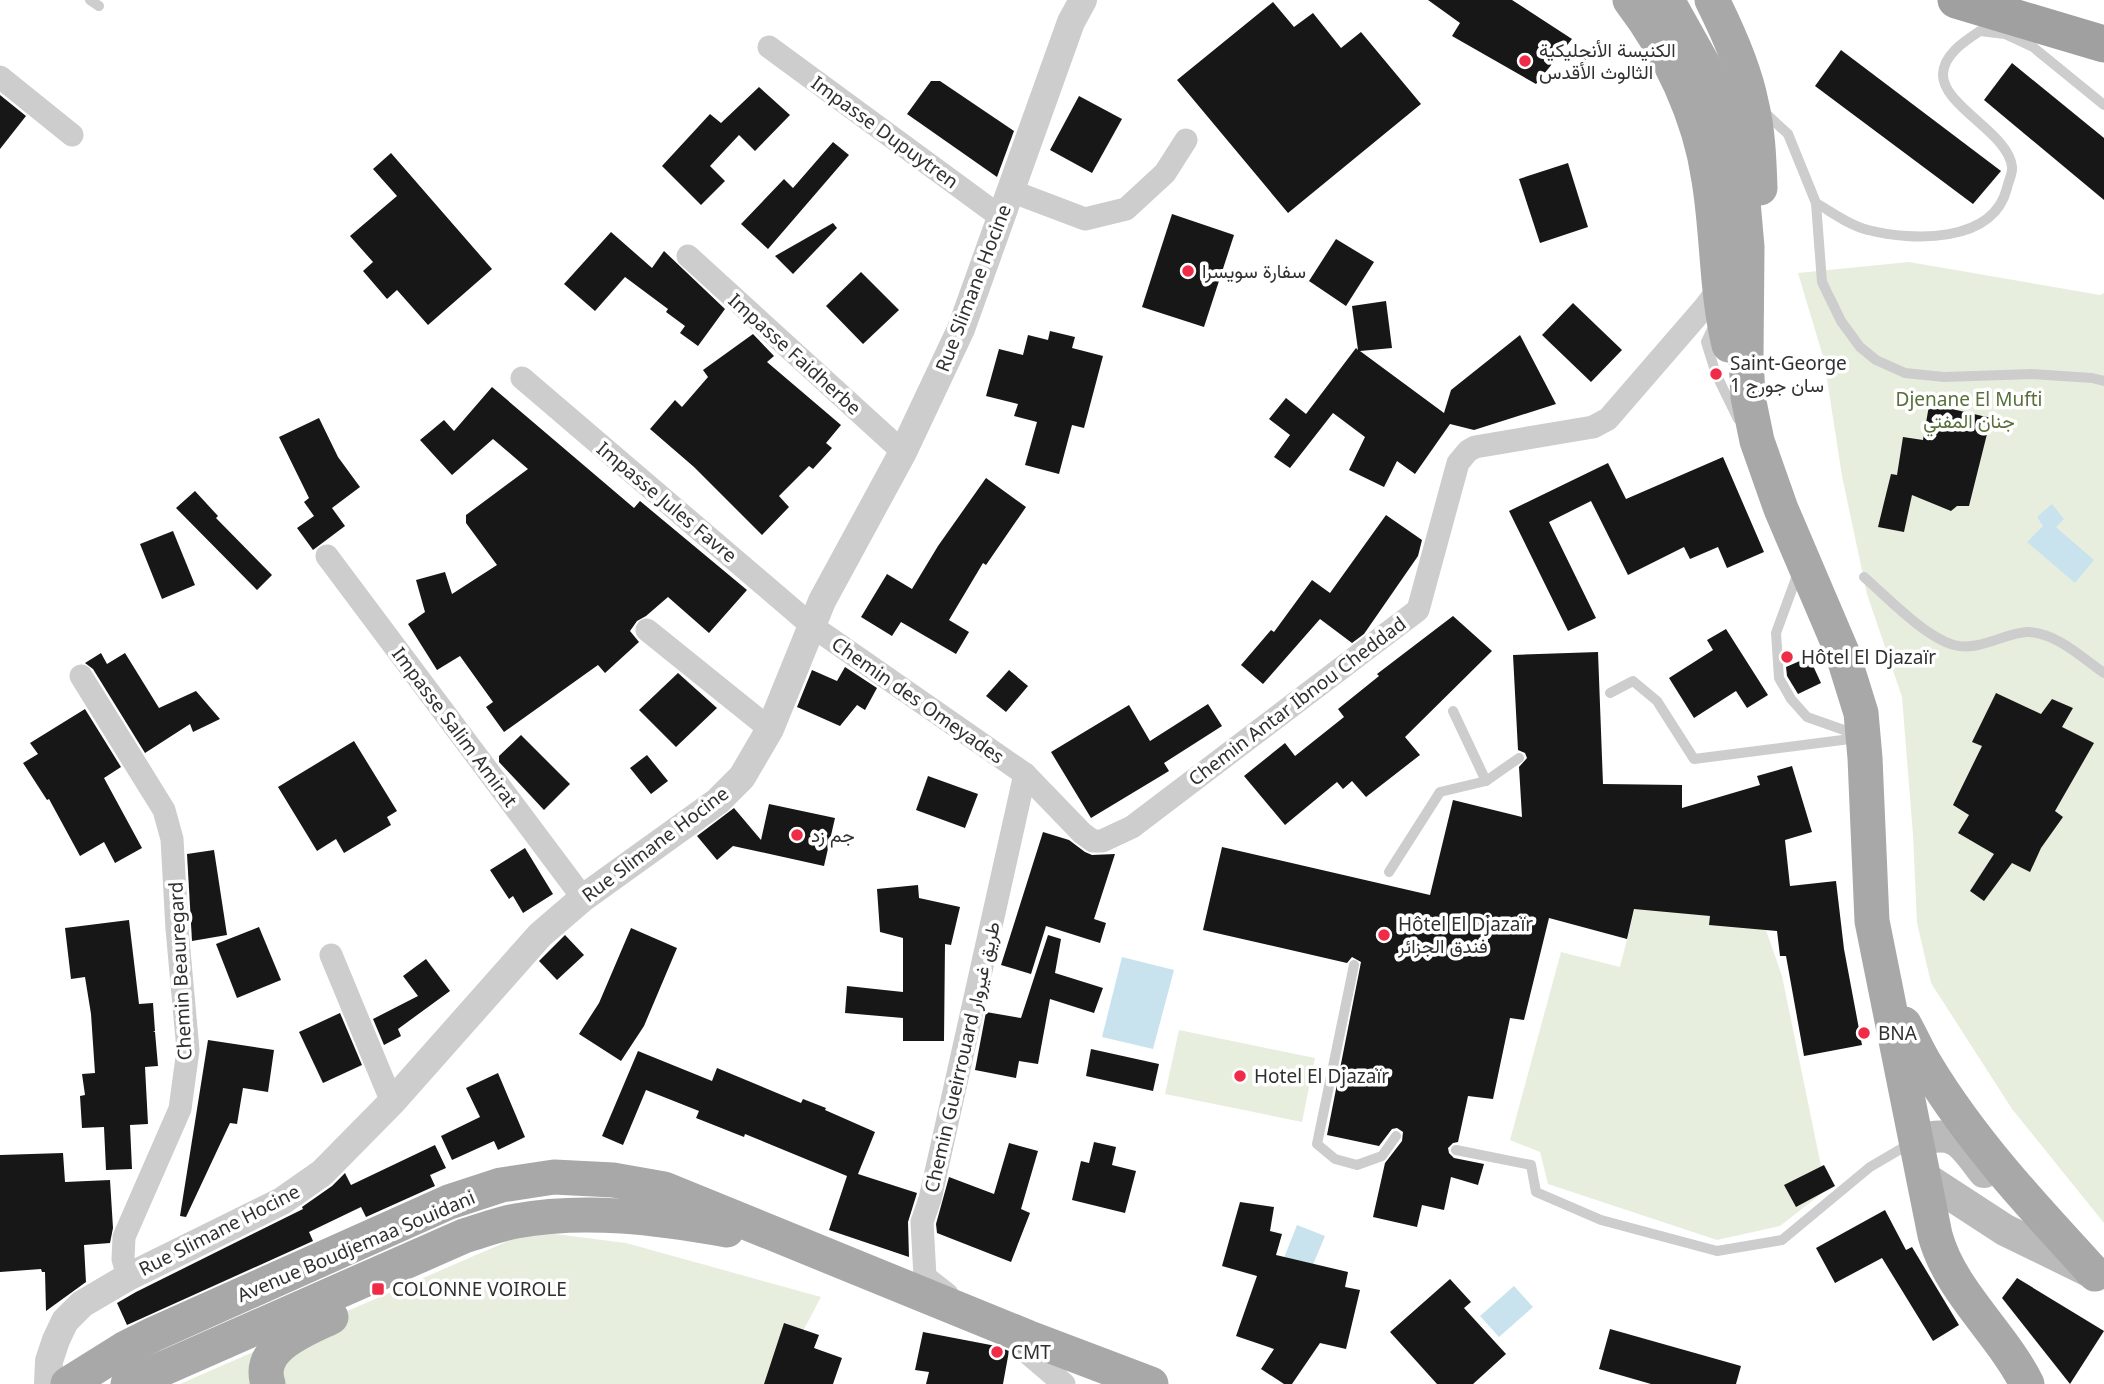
<svg xmlns="http://www.w3.org/2000/svg" width="2104" height="1384" font-family="'Noto Sans',Vazirmatn,sans-serif">
<rect width="100%" height="100%" fill="#fff"/>
<g fill="#e7eedd">
<path d="M1909 262 2100 295 2104 293V1223L2012 1109 1931 983 1917 923 1913 835 1902 697 1867 594 1842 476 1824 360 1798 273Z"/>
<path d="M1635 908 1710 916 1766 930 1782 976 1826 1190 1780 1226 1717 1240 1548 1184 1540 1152 1510 1140 1561 952 1620 967Z"/>
<path d="M1179 1030 1315 1058 1302 1122 1165 1094Z"/>
<path d="M531 1231 626 1243 821 1297 775 1384H180Z"/>
</g>
<g fill="#c9e3ee">
<path d="M2052 504 2064 519 2056 527 2094 560 2075 583 2027 542 2043 526 2037 517Z"/>
<path d="M1122 957 1174 970 1153 1049 1102 1037Z"/>
<path d="M1297 1225 1325 1236 1307 1279 1280 1268Z"/>
<path d="M1514 1286 1533 1307 1499 1337 1480 1316Z"/>
</g>
<g fill="#171717">
<path d="M1428 0H1512L1572 39 1536 84 1452 36 1460 23Z"/>
<path d="M1273 2 1294 27 1313 13 1341 48 1361 32 1421 104 1288 213 1177 80Z"/>
<path d="M1841 50 2001 171 1973 204 1815 86Z"/>
<path d="M2012 63 2104 138V200L1984 100Z"/>
<path d="M931 81H940L1014 131 997 177 907 114Z"/>
<path d="M759 87 790 115 755 151 739 135 710 166 725 181 701 205 662 166 710 114 721 123Z"/>
<path d="M0 95 26 116 0 149Z"/>
<path d="M1079 96 1122 119 1092 173 1050 150Z"/>
<path d="M833 142 849 155 768 249 741 224 784 179 793 188Z"/>
<path d="M391 153 492 269 428 325 397 290 387 299 363 271 373 262 350 236 397 196 373 169Z"/>
<path d="M1568 163 1588 227 1540 243 1519 179Z"/>
<path d="M1172 214 1234 235 1204 327 1142 307Z"/>
<path d="M833 223 837 228 793 274 775 256Z"/>
<path d="M611 232 652 268 664 251 725 309 698 346 680 333 685 326 666 312 668 309 625 277 595 311 564 284Z"/>
<path d="M1336 239 1374 262 1346 306 1309 281Z"/>
<path d="M861 272 899 310 863 344 826 306Z"/>
<path d="M1386 301 1392 348 1360 351 1444 413 1451 390 1520 335 1556 404 1474 430 1450 424 1415 474 1397 461 1384 487 1349 470 1365 437 1333 413 1290 468 1274 457 1290 435 1269 419 1286 398 1306 414 1356 348 1358 350 1352 306Z"/>
<path d="M1573 303 1622 350 1591 382 1542 335Z"/>
<path d="M1050 331 1075 337 1072 348 1103 356 1084 428 1072 425 1059 474 1025 465 1037 422 1014 416 1018 404 986 396 999 349 1023 355 1028 335 1048 340Z"/>
<path d="M753 334 774 356 767 362 841 425 826 443 832 448 813 469 809 466 779 496 789 507 762 535 694 467 650 429 675 400 682 407 708 377 703 370Z"/>
<path d="M492 387 634 508 640 501 747 590 709 633 668 597 646 616 637 621 630 631 639 642 605 673 598 665 504 732 486 707 493 702 460 656 437 670 408 624 425 612 416 580 445 572 452 594 497 565 466 523V515L528 469 493 439 452 475 420 440 444 420 454 431Z"/>
<path d="M1931 394 1953 398 1952 409 1991 418 1969 506H1957L1951 511 1912 495 1904 532 1878 527 1891 474 1897 475 1903 437 1923 440Z"/>
<path d="M319 418 338 457 360 487 332 508 345 526 313 550 297 528 314 516 304 502 309 498 279 437Z"/>
<path d="M1723 457 1764 552 1727 568 1718 547 1690 559 1684 547 1628 575 1591 501 1549 522 1596 618 1568 631 1509 511 1608 463 1626 499Z"/>
<path d="M986 478 1026 507 986 565 983 563 949 620 969 632 956 654 901 622 892 636 861 617 887 574 912 589 938 546Z"/>
<path d="M195 491 218 516 216 518 272 575 257 590 176 508Z"/>
<path d="M1386 515 1422 540 1418 556 1364 634 1352 643 1320 619 1263 684 1241 665 1271 630 1274 632 1312 580 1330 593Z"/>
<path d="M173 531 195 585 162 599 140 544Z"/>
<path d="M1453 616 1492 651 1405 737 1420 755 1366 797 1352 781 1343 789 1337 782 1285 825 1244 776 1285 743 1295 756 1344 717 1338 709 1379 676 1377 674Z"/>
<path d="M1726 629 1768 695 1747 708 1736 691 1694 718 1669 678 1713 650 1707 640Z"/>
<path d="M1598 652 1603 784 1682 785V808L1760 785 1757 776 1792 766 1812 832 1785 840 1790 886 1836 881 1844 949 1862 1045 1804 1056 1786 956H1780L1777 931 1709 925 1710 916 1634 909 1627 939 1549 918 1524 1020 1510 1018 1493 1099 1468 1096 1458 1142 1453 1143 1448 1148 1449 1153 1454 1158 1484 1164 1478 1185 1451 1177 1444 1210 1422 1205 1417 1227 1373 1217 1385 1163 1402 1141 1403 1132 1397 1128 1392 1129 1379 1146 1327 1135 1361 962 1352 957 1347 963 1203 930 1222 847 1430 895 1453 800 1522 817 1519 767 1527 758 1525 753 1518 750 1513 655Z"/>
<path d="M101 653 107 664 125 653 159 708 196 691 220 719 193 732 190 724 145 753 93 669 85 663Z"/>
<path d="M1809 657 1821 683 1798 694 1787 676 1786 667Z"/>
<path d="M845 667 877 688 865 710 857 705 840 726 797 707 812 670 837 681Z"/>
<path d="M1009 670 1028 686 1006 712 986 696Z"/>
<path d="M678 673 717 708 676 747 639 710Z"/>
<path d="M1996 693 2041 714 2052 699 2073 708 2062 727 2094 743 2055 811 2063 817 2041 848 2030 872 2012 863 1984 901 1970 891 1994 854 1958 833 1969 815 1953 805 1982 746 1972 742Z"/>
<path d="M1208 704 1222 726 1164 763 1169 771 1091 818 1051 752 1129 705 1150 741Z"/>
<path d="M85 709 121 767 104 778 142 848 115 863 104 842 80 856 49 799 47 800 23 763 38 754 30 743Z"/>
<path d="M521 735 570 784 544 810 499 762V756Z"/>
<path d="M354 741 397 811 387 817 391 825 344 853 336 839 317 851 278 787Z"/>
<path d="M647 755 668 781 651 794 630 768Z"/>
<path d="M928 776 978 794 965 828 916 810Z"/>
<path d="M769 804 835 818 824 866 733 846 717 860 697 836 734 808 761 840Z"/>
<path d="M1043 832 1069 840 1085 852 1092 855 1115 854 1094 919 1106 923 1100 943 1046 926 1031 974 1001 965Z"/>
<path d="M525 848 553 894 523 913 513 896 509 899 490 870Z"/>
<path d="M214 850 227 935 192 941 187 854Z"/>
<path d="M918 885 919 898 960 907 951 945 945 944 944 1041H903V1018L845 1013 847 986 903 992V938L880 932 877 889Z"/>
<path d="M129 920 139 1004 153 1003 155 1031H153L155 1032 158 1066 145 1067 148 1124 130 1125 132 1169 106 1170 104 1127 82 1128 80 1096 85 1095 82 1074 95 1073 91 1014 85 977 71 979 65 928Z"/>
<path d="M259 927 281 980 237 998 216 944Z"/>
<path d="M631 928 677 948 644 1026 621 1061 579 1034 599 1003Z"/>
<path d="M565 935 584 955 557 980 539 961Z"/>
<path d="M1048 935 1061 939 1055 973 1103 988 1094 1013 1050 999 1038 1064 1019 1061 1016 1078 975 1070 986 1012 1021 1018Z"/>
<path d="M426 959 450 991 398 1029 401 1036 384 1045 373 1019 418 996 403 976Z"/>
<path d="M340 1013 362 1065 323 1083 299 1032Z"/>
<path d="M208 1040 274 1050 268 1092 243 1088 237 1124 230 1123 186 1217 180 1216Z"/>
<path d="M1091 1049 1159 1064 1153 1091 1086 1076Z"/>
<path d="M638 1051 712 1081 717 1068 801 1103 803 1099 826 1108 825 1110 875 1132 858 1174 917 1193 908 1222 909 1257 829 1230 847 1176 745 1134 744 1137 696 1118 699 1111 646 1090 623 1145 602 1136Z"/>
<path d="M498 1073 525 1137 498 1150 494 1141 452 1160 441 1136 480 1117 466 1088Z"/>
<path d="M1094 1142 1116 1147 1112 1165 1136 1171 1125 1213 1072 1200 1081 1161 1089 1163Z"/>
<path d="M1009 1143 1038 1151 1021 1209 1030 1213 1011 1262 937 1233 936 1224 949 1177 994 1194Z"/>
<path d="M435 1145 446 1168 430 1175 435 1186 366 1217 361 1207 309 1232 313 1241 127 1325 117 1303 136 1292 303 1209 302 1207 332 1186 345 1173 351 1185Z"/>
<path d="M63 1153 65 1182 110 1180 113 1228 110 1243 84 1245 86 1282 46 1311 45 1272H42L41 1269 0 1272V1155Z"/>
<path d="M1824 1165 1835 1186 1796 1207 1784 1185Z"/>
<path d="M1240 1202 1274 1207 1270 1231 1282 1234 1276 1255 1348 1272 1345 1287 1360 1290 1346 1349 1320 1343 1292 1384H1284L1261 1369 1274 1349 1236 1336 1257 1276 1222 1266Z"/>
<path d="M1885 1210 1906 1250 1912 1247 1959 1325 1933 1341 1882 1258 1835 1283 1816 1248Z"/>
<path d="M2017 1278 2104 1331 2070 1384 2002 1298Z"/>
<path d="M1450 1279 1471 1302 1464 1308 1506 1354 1473 1384H1437L1390 1332Z"/>
<path d="M784 1323 819 1335 814 1348 842 1358 833 1384H764Z"/>
<path d="M1610 1329 1741 1366 1736 1384H1651L1599 1369Z"/>
<path d="M923 1332 996 1346 1009 1351 1003 1384H926L929 1372 915 1370Z"/>
</g>
<g fill="none" stroke-linecap="round" stroke-linejoin="round">
<g stroke="#cdcdcd" stroke-width="10">
<path d="M90 0 99 6"/>
<path d="M1763 111 1788 134 1816 203 1822 282 1841 321 1860 347 1876 360 1905 373 1944 377 2032 374 2092 378 2104 381"/>
<path d="M1816 203C1832 212 1850 226 1868 230 1912 241 1993 244 2007 188 2008 182 2013 173 2012 167 2009 133 1942 106 1943 74 1944 54 1965 41 1980 31L2005 34 2033 47 2104 105"/>
<path d="M1714 325 1706 342 1716 374 1738 419"/>
<path d="M1798 573 1776 633 1779 678 1791 699 1807 717 1858 735"/>
<path d="M1864 577C1888 598 1925 637 1954 645 1980 652 2008 631 2029 632 2058 634 2081 657 2104 673"/>
<path d="M1610 693 1633 681 1657 701 1694 759 1858 738"/>
<path d="M1453 711 1486 781"/>
<path d="M1389 872 1440 792 1486 781 1519 758"/>
<path d="M1354 965 1317 1144 1335 1159 1357 1165 1382 1156 1396 1136"/>
<path d="M1456 1150 1531 1165 1536 1192 1601 1220 1717 1251 1782 1240 1870 1167 1911 1143"/>
</g>
<g stroke="#cdcdcd" stroke-width="23">
<path d="M769 47 1002 218"/>
<path d="M0 77 72 135"/>
<path d="M1011 191 1085 219 1126 209 1165 173 1186 140"/>
<path d="M688 256 903 452"/>
<path d="M522 378 812 626 1025 774 1082 833 1093 841H1102L1132 827 1418 610 1458 463 1468 451 1475 447 1593 427 1608 419 1704 308 1721 286"/>
<path d="M327 556 583 898"/>
<path d="M647 630 770 729"/>
<path d="M81 676 164 810 172 839 177 929 188 1050 180 1109 124 1237 123 1259 128 1277"/>
<path d="M331 955 392 1102"/>
<path d="M947 1294 925 1277 922 1222 930 1199 1025 774"/>
<path d="M1027 1337 1030 1355 1064 1384"/>
</g>
<path stroke="#cdcdcd" stroke-width="28" d="M48 1384 49 1361 56 1340 65 1321 82 1304 128 1277 282 1201 322 1173 392 1102 540 935 583 898 718 801 742 777 770 729 822 601 903 452 961 329 1071 22 1083 0"/>
<g stroke="#bababa" stroke-width="32">
<path d="M1918 1140C1957 1130 1961 1142 1984 1172"/>
<path d="M1922 1176 2005 1230 2093 1273"/>
</g>
<g stroke="#a8a8a8" stroke-width="35">
<path d="M1630 0C1669 51 1700 116 1709 180 1718 234 1716 291 1729 345"/>
<path d="M1667 0 1704 66 1736 152 1741 179 1747 247 1746 357 1748 397 1757 441 1781 509 1842 652 1861 713 1865 758 1872 921 1935 1235C1950 1291 2001 1332 2027 1384"/>
<path d="M1712 0C1728 32 1744 67 1751 102 1758 130 1759 159 1760 188"/>
<path d="M1904 1024C1912 1038 1918 1053 1927 1067 1973 1143 2035 1209 2095 1274"/>
<path d="M68 1384 124 1349 154 1334 449 1202 501 1185 554 1177 613 1180 664 1189 1027 1337 1151 1384"/>
<path d="M128 1384 464 1236C481 1231 499 1224 516 1221 586 1208 658 1218 727 1230"/>
<path d="M268 1384C256 1347 305 1330 331 1317"/>
</g>
<path stroke="#a0a0a0" stroke-width="37" d="M1956 0 2104 44"/>
</g>
<g fill="#ef2b48" stroke="#fff" stroke-width="2.5">
<circle cx="1525" cy="61" r="7"/>
<circle cx="1188" cy="271" r="7"/>
<circle cx="1716" cy="374" r="7"/>
<circle cx="1787" cy="657" r="7"/>
<circle cx="797" cy="835" r="7"/>
<circle cx="1384" cy="935" r="7"/>
<circle cx="1864" cy="1033" r="7"/>
<circle cx="1240" cy="1076" r="7"/>
<rect x="371" y="1282" width="14" height="14" rx="3.5"/>
<circle cx="997" cy="1352" r="7"/>
</g>
<g text-anchor="middle" stroke-width="7" stroke-linejoin="round" paint-order="stroke">
<g font-size="19" fill="#303030" stroke="#fff" text-anchor="start">
<text x="1539" y="57">الكنيسة الأنجليكية<tspan x="1539" dy="22">الثالوث الأقدس</tspan></text>
<text x="1202" y="278">سفارة سويسرا</text>
<text x="1730" y="370">Saint-George<tspan x="1730" dy="22">1 سان جورج</tspan></text>
<text x="1801" y="664">Hôtel El Djazaïr</text>
<text x="811" y="842">جم زد</text>
<text x="1398" y="931">Hôtel El Djazaïr<tspan x="1398" dy="22">فندق الجزائر</tspan></text>
<text x="1878" y="1040">BNA</text>
<text x="1254" y="1083">Hotel El Djazaïr</text>
<text x="392" y="1296">COLONNE VOIROLE</text>
<text x="1011" y="1359">CMT</text>
</g>
<g font-size="19" fill="#303030" stroke="#fff">
<text transform="translate(885 132) rotate(36)" y="7">Impasse Dupuytren</text>
<text transform="translate(973 288) rotate(-69)" y="7">Rue Slimane Hocine</text>
<text transform="translate(795 354) rotate(42)" y="7">Impasse Faidherbe</text>
<text transform="translate(667 502) rotate(40)" y="7">Impasse Jules Favre</text>
<text transform="translate(918 700) rotate(35)" y="7">Chemin des Omeyades</text>
<text transform="translate(1297 701) rotate(-37)" y="7">Chemin Antar Ibnou Cheddad</text>
<text transform="translate(455 727) rotate(53)" y="7">Impasse Salim Amirat</text>
<text transform="translate(655 844) rotate(-37)" y="7">Rue Slimane Hocine</text>
<text transform="translate(180 971) rotate(-93)" y="7">Chemin Beauregard</text>
<text transform="translate(962 1057) rotate(-77)" y="7">Chemin Gueirrouard طريق غيروار</text>
<text transform="translate(219 1230) rotate(-27)" y="7">Rue Slimane Hocine</text>
<text transform="translate(356 1246) rotate(-23)" y="7">Avenue Boudjemaa Souidani</text>
</g>
<g font-size="19" fill="#576f3a" stroke="#fff">
<text x="1969" y="406">Djenane El Mufti<tspan x="1969" dy="22">جنان المفتي</tspan></text>
</g>
</g>
</svg>
